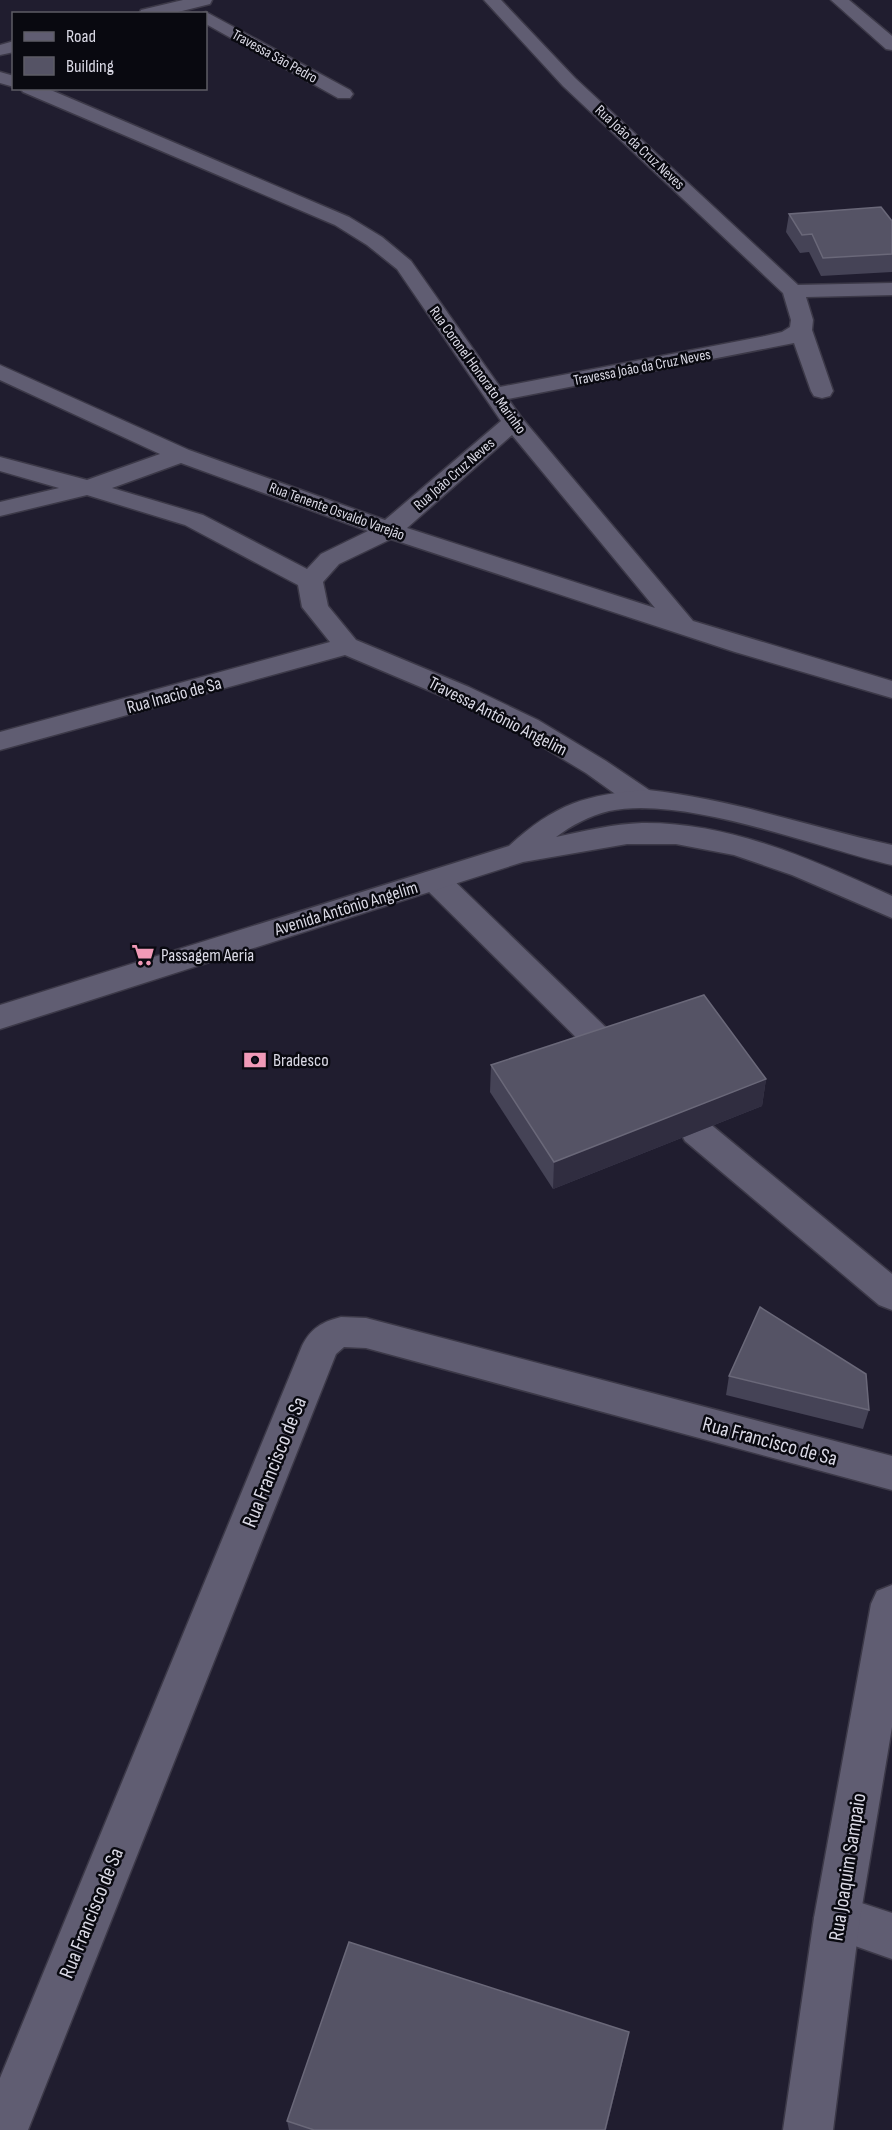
<svg xmlns="http://www.w3.org/2000/svg" width="892" height="2130" font-family="'Sofia Sans Condensed',sans-serif">
<rect width="100%" height="100%" fill="#201d2f"/>
<g fill="none" stroke-linecap="round" stroke-linejoin="round">
<g stroke="#3c3948" stroke-width="3">
<g id="service">
<path d="M206 12 350 90 353 94 350 98H338L206 24V14H200Z"/>
<path d="M435 870 446 873 623 1044 627 1052 623 1060 611 1064 599 1060 424 887 420 880 424 873Z"/>
<path d="M697 1119 709 1123 892 1274V1310L879 1305 685 1141 680 1132 685 1123Z"/>
</g>
</g>
<g stroke="#3c3948" stroke-width="3">
<g id="minor">
<path d="M183 0H212L210 4 170 14H139L141 10Z"/>
<path d="M484 0H501L575 78 798 285 892 283V295L806 297 813 320 812 330 833 391 830 396 822 398 814 396 811 391 794 343 508 399 521 417 693 621 892 681V698L735 652 391 539 339 564 323 582 328 606 356 640 469 687 538 720 606 761 652 792 656 799 652 806 642 808 632 806 586 773 518 732 449 699 345 655 0 750V732L330 642 302 607 298 585 185 525 87 495 0 516V502L59 488 0 471V457L87 480 160 454 0 380V365L189 450 385 520 501 421 397 269 367 245 335 225 23 92 20 88H46L349 217 382 237 411 261 500 387 765 336 782 332 790 327 791 320 783 293 563 86ZM512 435 655 608 407 528ZM181 463 368 531 321 554 307 569 203 515 112 488Z"/>
<path d="M14 41V52L0 55V45Z"/>
<path d="M0 72 14 76V87L0 83Z"/>
<path d="M341 1317 366 1318 892 1456V1490L366 1348 344 1347 336 1354 28 2130H0V2078L302 1346C311 1328 322 1322 341 1317Z"/>
<path d="M837 1895 892 1913V1959L821 1934 814 1918 821 1902Z"/>
</g>
</g>
<g stroke="#3c3948" stroke-width="3">
<g id="secondary">
<path d="M831 0H849L892 36V50L886 49Z"/>
<path d="M648 790C732 799 810 827 892 845V865C815 847 684 795 609 811 589 816 572 825 556 837 584 831 613 824 642 823 730 822 814 860 892 896V918L792 875 734 855 676 844H627L523 862 0 1029V1005L509 846C555 804 586 794 648 790Z"/>
<path d="M892 1585V1727L860 1918 833 2130H783L814 1918 871 1604 877 1591Z"/>
</g>
</g>
<use href="#service" fill="#605d72" fill-rule="evenodd"/>
<use href="#minor" fill="#605d72" fill-rule="evenodd"/>
<use href="#secondary" fill="#605d72" fill-rule="evenodd"/>
</g>
<g fill="#454356">
<path d="M789 214 892 221V272L821 276 809 252 800 253 786 232Z"/>
<path d="M491 1065 766 1079 762 1106 553 1189 490 1092Z"/>
<path d="M729 1376 869 1410 863 1429 726 1395Z"/>
<path d="M625 2051 606 2130H289L287 2121Z"/>
</g>
<g fill="#302d40">
<path d="M766 1079 762 1106 553 1189 554 1162Z"/>
<path d="M629 2032 606 2130H605Z"/>
</g>
<g fill="#555365" stroke="#6a6879" stroke-width="1.5">
<path d="M881 207 892 221V254L823 258 812 234 802 235 789 214Z"/>
<path d="M704 995 766 1079 554 1162 491 1065Z"/>
<path d="M760 1307 866 1374 869 1410 729 1376Z"/>
<path d="M349 1942 629 2032 605 2130H314L287 2121Z"/>
</g>
<defs>
<g id="supermarket-bare" transform="scale(1.8)"><path d="M-6-5.5h2.5l.6 2H6L4.5 2H-2.5L-4.4-4H-6ZM-1.5 3.2a1.3 1.3 0 1 0 .1 0ZM3 3.2a1.3 1.3 0 1 0 .1 0Z" fill="#f09ab7" stroke="#090910" stroke-width="2.5" paint-order="stroke"/></g>
<g id="bank-bare" transform="scale(1.8)"><path d="M-6-4H6V4H-6ZM0-2.3a2.3 2.3 0 1 0 0 4.6a2.3 2.3 0 1 0 0-4.6Z" fill="#f09ab7" stroke="#090910" stroke-width="2.5" paint-order="stroke"/></g>
</defs>
<g fill-rule="evenodd">
<use href="#supermarket-bare" x="143" y="955"/>
<use href="#bank-bare" x="255" y="1060"/>
</g>
<g text-anchor="middle" stroke-width="5" stroke-linejoin="round" paint-order="stroke">
<g font-size="15" fill="#dad9e5" stroke="#090910">
<text transform="translate(275 56) rotate(29)" y="5">Travessa São Pedro</text>
<text transform="translate(640 147) rotate(43)" y="5">Rua João da Cruz Neves</text>
<text transform="translate(642 367) rotate(-11)" y="5">Travessa João da Cruz Neves</text>
<text transform="translate(478 370) rotate(54)" y="5">Rua Coronel Honorato Marinho</text>
<text transform="translate(454 474) rotate(-41)" y="5">Rua João Cruz Neves</text>
<text transform="translate(337 511) rotate(20)" y="5">Rua Tenente Osvaldo Varejão</text>
</g>
<g font-size="18" fill="#dad9e5" stroke="#090910">
<text transform="translate(174 695) rotate(-15)" y="6">Rua Inacio de Sa</text>
<text transform="translate(498 716) rotate(27)" y="6">Travessa Antônio Angelim</text>
<text transform="translate(346 908) rotate(-17)" y="6">Avenida Antônio Angelim</text>
</g>
<g font-size="18" fill="#dad9e5" stroke="#090910" text-anchor="start">
<text x="161" y="961">Passagem Aeria</text>
<text x="273" y="1066">Bradesco</text>
</g>
<g font-size="21" fill="#dad9e5" stroke="#090910">
<text transform="translate(770 1441) rotate(15)" y="7">Rua Francisco de Sa</text>
<text transform="translate(274 1462) rotate(-68)" y="7">Rua Francisco de Sa</text>
<text transform="translate(847 1867) rotate(-81)" y="7">Rua Joaquim Sampaio</text>
<text transform="translate(91 1913) rotate(-68)" y="7">Rua Francisco de Sa</text>
</g>
</g>
<rect x="12" y="12" width="195" height="78" fill="#090910" stroke="#5d5c65" stroke-width="1.5"/>
<rect x="24" y="32" width="30" height="9" fill="#605d72" stroke="#5d5c65" stroke-width="1.5"/>
<text x="66" y="42" font-size="18" fill="#dad9e5">Road</text>
<rect x="24" y="57" width="30" height="18" fill="#555365" stroke="#5d5c65" stroke-width="1.5"/>
<text x="66" y="72" font-size="18" fill="#dad9e5">Building</text>
</svg>
